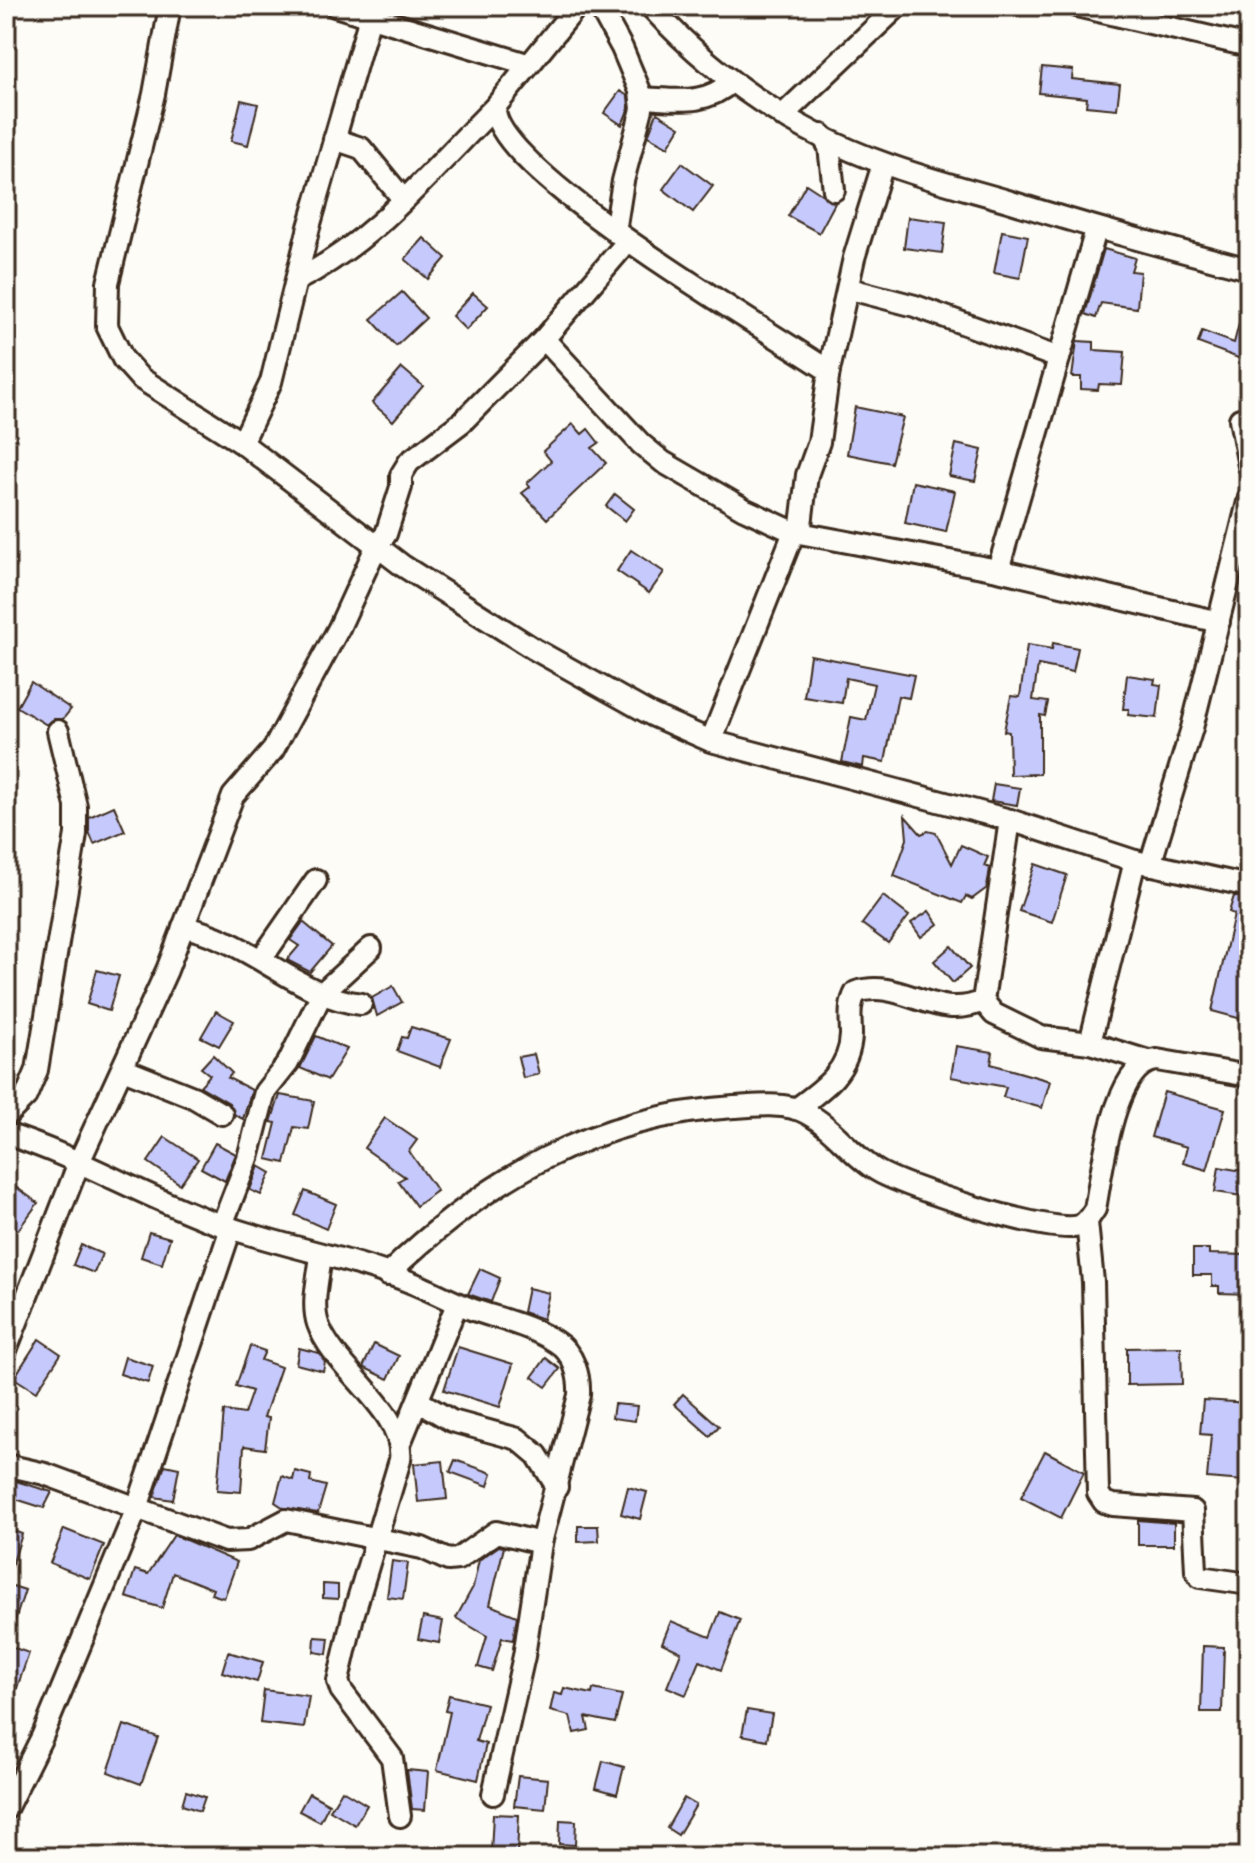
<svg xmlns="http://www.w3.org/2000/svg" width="1255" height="1863" font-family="'Indie Flower',sans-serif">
<rect width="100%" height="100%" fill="#fdfcf7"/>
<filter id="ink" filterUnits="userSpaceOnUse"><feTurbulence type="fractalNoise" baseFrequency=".0125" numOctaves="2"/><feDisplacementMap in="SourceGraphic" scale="16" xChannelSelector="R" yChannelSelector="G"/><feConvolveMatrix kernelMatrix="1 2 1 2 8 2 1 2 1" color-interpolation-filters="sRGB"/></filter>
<g filter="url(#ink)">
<g fill="#c6c9fb" stroke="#3b2a1e" stroke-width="2">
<path d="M1042 67 1073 70 1072 79 1120 84 1117 109 1086 106 1087 98 1039 93Z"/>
<path d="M620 91 628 96 629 108 622 125 604 113Z"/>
<path d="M241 100 258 104 248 145 231 141Z"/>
<path d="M657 113 680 127 668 147 648 136Z"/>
<path d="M682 163 713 186 693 212 663 189Z"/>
<path d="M806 184 835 203 819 233 788 216Z"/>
<path d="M908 217 946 222 942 253 904 248Z"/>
<path d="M1002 231 1028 236 1020 278 994 273Z"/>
<path d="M424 238 446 258 428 279 405 259Z"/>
<path d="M1104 249 1135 258 1131 271 1140 272 1137 308 1101 303 1096 318 1085 314Z"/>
<path d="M402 292 426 318 396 346 371 319Z"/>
<path d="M473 293 488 306 466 330 452 316Z"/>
<path d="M1244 305H1249V362L1198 343 1202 331 1234 343Z"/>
<path d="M1077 341 1094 342V350L1125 352 1122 385 1099 384 1098 390 1081 389V377H1072Z"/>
<path d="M402 368 423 386 393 421 372 403Z"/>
<path d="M855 407 903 417 891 463 847 454Z"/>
<path d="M573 424 582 434 588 429 599 443 592 448 606 463 547 519 522 493 530 487 527 483 551 461 543 451Z"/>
<path d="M956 444 982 450 975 481 949 476Z"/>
<path d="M913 482 955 491 946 532 905 523Z"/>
<path d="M615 494 634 509 625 521 606 506Z"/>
<path d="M631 550 664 572 649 593 617 571Z"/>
<path d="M1053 643 1078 648 1073 672 1038 665 1033 700 1048 702 1045 716 1040 715V774L1010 775 1009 732 1004 731 1011 696 1020 697 1027 645 1052 649Z"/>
<path d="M810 655 914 675 909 698 898 696 885 762 864 758 863 767 842 762 851 717 866 720 874 684 846 678 842 703 804 697Z"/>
<path d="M1127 675 1155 679 1154 684 1161 685 1157 718 1128 715 1129 709H1123Z"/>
<path d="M31 682 71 709 63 719H54L47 725 17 707Z"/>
<path d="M994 784 1020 788 1017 805 991 801Z"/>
<path d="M114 806 125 831 94 844 89 832V817Z"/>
<path d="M905 816 921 834 928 831 936 833 952 864 961 845 988 857 984 866 990 868 987 888 972 899 966 896 962 903 894 876 907 839Z"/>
<path d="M1035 864 1067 875 1052 922 1019 911Z"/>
<path d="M883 896 909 916 888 943 862 924Z"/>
<path d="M1234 896 1249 899V1021L1212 1011 1234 914 1229 912Z"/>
<path d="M929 911 938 924 921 937 911 923Z"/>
<path d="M303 922 332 946 310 972 287 960 299 946 290 940Z"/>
<path d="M951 946 970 968 953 983 934 961Z"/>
<path d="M97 970 119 976 109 1011 87 1004Z"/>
<path d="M393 986 402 1002 377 1016 372 998Z"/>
<path d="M216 1011 234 1021 219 1046 201 1037Z"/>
<path d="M411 1027 451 1039 440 1067 397 1051 402 1037 407 1038Z"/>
<path d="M316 1036 347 1049 328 1080 300 1068Z"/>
<path d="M956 1046 993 1052 991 1064 1050 1081 1042 1108 1003 1097 1006 1087 951 1077Z"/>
<path d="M534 1054 539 1074 523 1078 518 1057Z"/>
<path d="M213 1055 232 1073 228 1078 252 1090 243 1119 235 1115 229 1103 200 1086 210 1075 201 1068Z"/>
<path d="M1164 1092 1225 1109 1207 1170 1183 1163 1187 1147 1151 1137Z"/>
<path d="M280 1095 314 1101 308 1129 294 1127 285 1163 267 1159 276 1123 271 1122Z"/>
<path d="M385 1118 417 1140 409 1151 437 1191 416 1206 398 1181 405 1177 364 1148Z"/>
<path d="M165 1137 198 1159 180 1184 148 1162Z"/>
<path d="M215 1143 236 1154 225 1181 201 1168Z"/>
<path d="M259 1166 271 1173 261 1195 250 1190Z"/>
<path d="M1219 1167 1249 1172V1197L1215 1192Z"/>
<path d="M6 1180 38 1203 18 1230 6 1222Z"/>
<path d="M305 1191 336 1204 326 1229 295 1215Z"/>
<path d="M149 1232 170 1238 162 1264 141 1257Z"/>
<path d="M81 1245 102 1254 94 1273 73 1265Z"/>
<path d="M1193 1249H1209V1254L1249 1255V1294L1219 1293V1286H1212V1275H1193Z"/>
<path d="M480 1269 500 1278 491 1302 468 1294Z"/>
<path d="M528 1288 549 1293 543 1319 523 1312Z"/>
<path d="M39 1339 61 1354 36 1392 14 1378Z"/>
<path d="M374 1344 399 1356 388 1379 363 1367Z"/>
<path d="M250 1346 265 1351 261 1360 281 1367 264 1417 269 1418 265 1449 244 1446 241 1492 217 1490 224 1411 244 1414 252 1391 236 1386Z"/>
<path d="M458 1347 513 1364 500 1407 444 1390Z"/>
<path d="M1181 1347 1182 1384 1127 1385V1348Z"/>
<path d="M299 1348 319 1353 325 1362 323 1371 296 1364Z"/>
<path d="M125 1357 153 1366 148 1383 120 1374Z"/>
<path d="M546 1358 560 1369 546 1387 532 1377Z"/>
<path d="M683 1394 719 1426 710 1436 674 1404Z"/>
<path d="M1203 1400 1249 1403 1244 1481 1207 1478 1211 1435 1200 1434Z"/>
<path d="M614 1404 637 1406 635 1421 612 1418Z"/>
<path d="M1045 1451 1084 1472 1061 1518 1021 1497Z"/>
<path d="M455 1460 492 1473 488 1486 450 1472Z"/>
<path d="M443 1461 447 1499 418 1502 414 1464Z"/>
<path d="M165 1465 179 1468 173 1500 154 1497Z"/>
<path d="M295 1471 311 1475 310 1482 326 1486 318 1513 284 1508 275 1502 282 1476 293 1480Z"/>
<path d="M6 1478 52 1492 44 1508 6 1496Z"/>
<path d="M628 1487 647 1492 640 1519 621 1514Z"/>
<path d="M1138 1520 1174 1523V1545H1138Z"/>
<path d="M578 1526H598L599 1541 578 1542Z"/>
<path d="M6 1528 22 1534 9 1575 6 1574Z"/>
<path d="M64 1529 104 1545 90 1579 50 1563Z"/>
<path d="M174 1535 237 1562 224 1598 211 1594 213 1589 173 1573 162 1608 126 1597 135 1570 148 1574Z"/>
<path d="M499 1546 504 1547 490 1605 517 1616 513 1640 502 1638 492 1671 478 1667 487 1636 456 1618 473 1587 479 1560Z"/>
<path d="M392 1561 408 1563 403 1599 387 1597Z"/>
<path d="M6 1584 25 1590 9 1639H6Z"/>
<path d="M323 1584 338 1585V1599L323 1598Z"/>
<path d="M720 1612 740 1620 721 1670 700 1661 686 1695 667 1687 681 1652 662 1643 671 1621 710 1637Z"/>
<path d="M423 1617 443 1621 439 1643 418 1639Z"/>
<path d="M315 1637 329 1638 327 1654 314 1652Z"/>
<path d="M6 1645 29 1653 8 1714H6Z"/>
<path d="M1203 1646 1224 1647 1222 1712H1201Z"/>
<path d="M228 1652 263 1662 257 1682 222 1672Z"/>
<path d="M564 1688 592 1694 593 1689 622 1695 615 1723 586 1717 589 1730 574 1733 570 1716 550 1711 554 1693 562 1695Z"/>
<path d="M264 1690 309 1696 304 1728 260 1723Z"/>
<path d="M449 1695 486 1704 476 1741 486 1744 478 1780 437 1770 450 1712 445 1711Z"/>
<path d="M747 1710 772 1714 767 1740 742 1735Z"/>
<path d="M124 1725 158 1737 141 1784 108 1772Z"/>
<path d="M603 1761 624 1767 617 1794 596 1788Z"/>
<path d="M407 1770 428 1772 425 1810 412 1809Z"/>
<path d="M518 1776 548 1779 545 1809 514 1806Z"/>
<path d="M342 1790 367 1805 355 1825 330 1810Z"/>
<path d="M186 1791 205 1797 200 1811 182 1805Z"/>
<path d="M309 1793 329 1804 320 1822 299 1811Z"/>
<path d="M684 1798 696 1805 678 1835 667 1828Z"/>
<path d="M493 1814 519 1815 517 1854 491 1852Z"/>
<path d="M560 1820 576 1821 575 1845 559 1844Z"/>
</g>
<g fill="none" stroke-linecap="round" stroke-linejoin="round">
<g stroke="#3b2a1e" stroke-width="26">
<g id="minor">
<path d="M170 6 154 94 108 283 107 326 123 359 140 378 242 443 403 566 534 649 652 715 711 741 1010 820 1135 861 1249 886"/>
<path d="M335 6 527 64"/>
<path d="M577 6 495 107C492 171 772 332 829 371L819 442 807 475 801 525 794 532 711 741"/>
<path d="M599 6 622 48 640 91 642 109 623 181 615 232"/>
<path d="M650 6C715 77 795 132 886 164 926 179 967 189 1008 201 1088 226 1168 248 1249 269"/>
<path d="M1077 6 1249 46"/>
<path d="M641 98C674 99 704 107 731 82"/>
<path d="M782 116 898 6"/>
<path d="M822 135 829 147 834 190"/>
<path d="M334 139 361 148 403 199"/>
<path d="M627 242 544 339 641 444 663 462 744 509 794 532 998 570 1219 622"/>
<path d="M297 280C376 241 433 168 495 107"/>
<path d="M850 289 915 306 1059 358"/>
<path d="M829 371 854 258 883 164"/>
<path d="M1240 419 1249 466"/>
<path d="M242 443 271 382 309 227 370 17"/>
<path d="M998 570 1096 230"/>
<path d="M1010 820 983 1001 994 1014 1041 1037 1090 1043 1148 1061"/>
<path d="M1150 865 1192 728 1249 498"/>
<path d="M183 927C249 939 298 997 361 1004"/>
<path d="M262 958 316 880"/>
<path d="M1090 1043 1135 861"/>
<path d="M123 1069 193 1097 222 1114"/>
<path d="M796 1109C822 1090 850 1071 851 1035 851 1020 848 1006 856 992 901 977 935 1023 983 1001"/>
<path d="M6 1116 26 1096 37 1070 76 834V806L58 731"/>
<path d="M6 1134C82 1158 149 1200 224 1226 285 1247 351 1258 410 1282 431 1290 450 1301 471 1309 499 1319 532 1326 556 1342 574 1353 580 1376 579 1395L541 1543 524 1656 493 1794"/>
<path d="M1087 1222 1093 1282 1098 1493 1104 1502 1113 1505 1193 1511 1196 1571 1200 1577 1249 1584"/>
<path d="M222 1225 248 1158 265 1092 288 1063 322 993 371 948"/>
<path d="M321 1255C319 1276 311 1303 318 1324 334 1370 406 1411 400 1460L353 1616 338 1681 341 1690 392 1758 400 1816"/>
<path d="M387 1275C487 1178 594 1116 734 1107 754 1106 773 1103 794 1108 826 1117 848 1153 876 1170 903 1187 1051 1235 1079 1226 1087 1223 1090 1216 1095 1209 1102 1173 1113 1063 1157 1060L1249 1076"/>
<path d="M6 1350 80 1160 167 970 233 796 273 750 339 628 377 545 386 534 401 487V475L409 462 462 422 544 339"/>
<path d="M418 1401 452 1421 518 1439 537 1455 557 1487"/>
<path d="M401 1441 457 1304"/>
<path d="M6 1465 45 1474 226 1541 248 1540 286 1520 422 1548 448 1560 458 1559 496 1532 541 1543"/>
<path d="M6 1809 42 1737 137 1508 231 1228"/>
</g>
</g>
<use href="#minor" stroke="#fdfcf7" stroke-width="20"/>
</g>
</g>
<rect width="1255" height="1863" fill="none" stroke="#fdfcf7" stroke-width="32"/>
<rect x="16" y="16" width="1223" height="1831" fill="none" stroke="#3b2a1e" stroke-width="3" filter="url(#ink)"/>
</svg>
